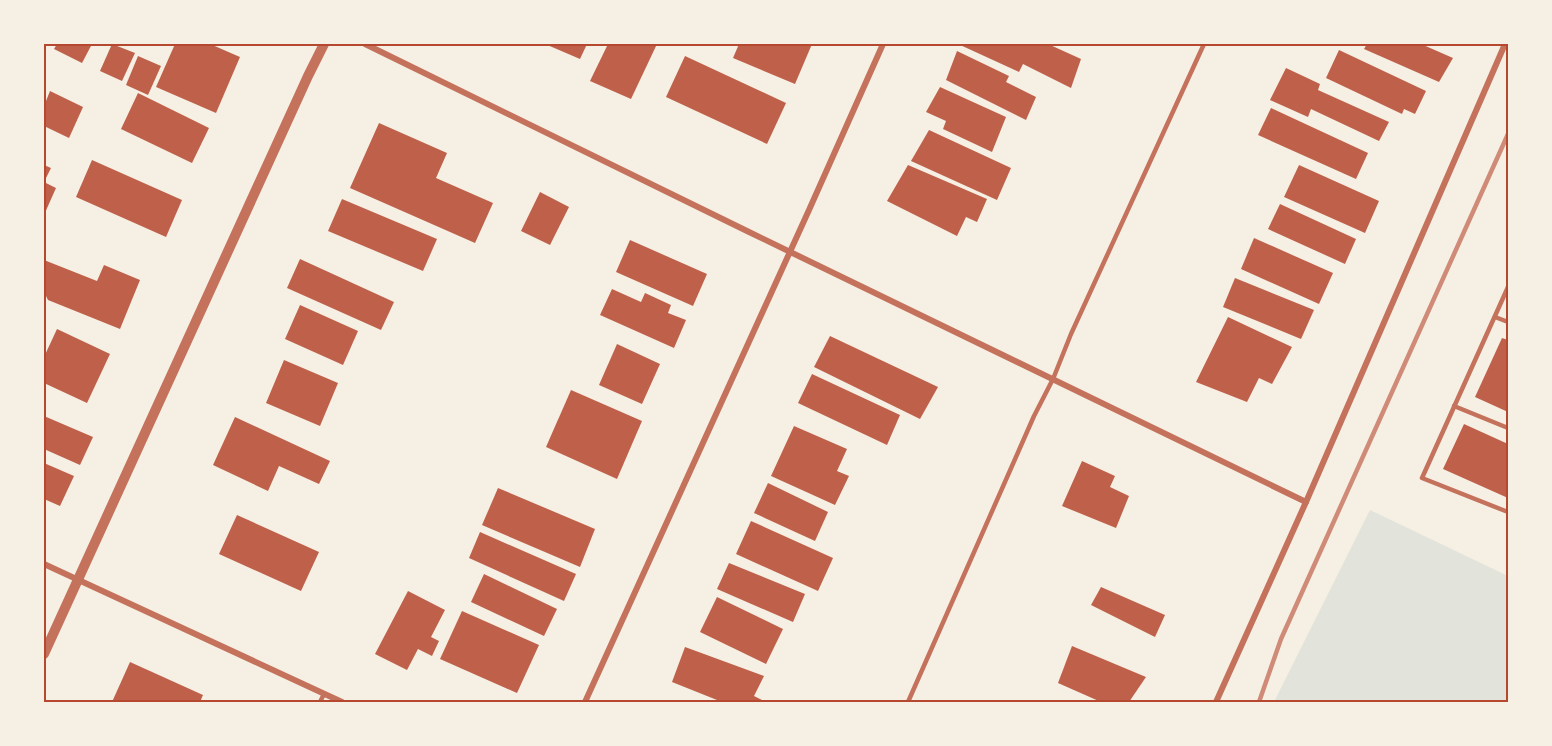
<svg xmlns="http://www.w3.org/2000/svg" width="1552" height="746" font-family="'Roboto Condensed',sans-serif">
<rect width="100%" height="100%" fill="#f6efe4"/>
<path fill="#e2e4dc" d="M1370 510 1508 576V702H1274Z"/>
<g fill="#bf614a">
<path d="M57 44H92L82 63 54 49Z"/>
<path d="M112 44 135 53 122 81 100 71Z"/>
<path d="M175 44H210L240 57 216 113 156 87Z"/>
<path d="M545 44H587L580 59Z"/>
<path d="M608 44H657L631 99 590 81Z"/>
<path d="M739 44H812L795 84 733 58Z"/>
<path d="M958 44H1048L1081 59 1071 88 1023 64 1019 72Z"/>
<path d="M1367 44H1421L1453 58 1439 82 1364 49Z"/>
<path d="M1339 50 1426 91 1415 114 1404 109 1402 114 1326 78Z"/>
<path d="M957 51 1009 76 1006 82 1036 97 1026 120 946 80Z"/>
<path d="M138 56 161 66 148 95 126 85Z"/>
<path d="M685 56 786 103 767 144 666 97Z"/>
<path d="M1286 68 1320 84 1318 90 1389 122 1379 141 1311 109 1308 117 1270 100Z"/>
<path d="M940 87 1006 117 992 152 943 129 946 121 926 112Z"/>
<path d="M50 91 83 107 69 138 44 126V106Z"/>
<path d="M138 93 209 128 192 163 121 129Z"/>
<path d="M1271 108 1368 153 1356 179 1258 135Z"/>
<path d="M379 123 447 153 436 178 493 203 475 243 350 188Z"/>
<path d="M929 130 1011 168 997 200 911 161Z"/>
<path d="M92 160 182 200 166 237 76 197Z"/>
<path d="M44 165 51 168 44 182 56 188 44 215Z"/>
<path d="M908 165 987 199 977 222 966 217 957 236 887 201Z"/>
<path d="M1299 165 1379 201 1365 233 1284 197Z"/>
<path d="M540 192 569 207 550 245 521 231Z"/>
<path d="M342 199 437 239 423 271 328 231Z"/>
<path d="M1280 204 1356 239 1345 264 1268 229Z"/>
<path d="M1254 238 1333 273 1319 304 1241 269Z"/>
<path d="M630 240 707 274 693 306 616 272Z"/>
<path d="M300 259 394 302 381 330 287 288Z"/>
<path d="M44 260 97 281 104 265 140 280 120 329 48 300 44 292Z"/>
<path d="M1235 278 1314 310 1301 339 1223 307Z"/>
<path d="M612 289 641 302 645 293 671 305 668 313 686 320 674 348 600 315Z"/>
<path d="M300 305 358 331 343 365 285 339Z"/>
<path d="M1228 317 1292 347 1272 384 1259 378 1247 402 1196 382Z"/>
<path d="M57 329 110 354 87 403 44 383V357Z"/>
<path d="M830 336 938 387 920 419 814 367Z"/>
<path d="M1502 338 1508 340V412L1475 397Z"/>
<path d="M617 344 660 364 642 404 599 385Z"/>
<path d="M284 360 338 383 320 426 266 403Z"/>
<path d="M812 374 900 415 887 445 798 403Z"/>
<path d="M571 390 642 421 617 479 546 447Z"/>
<path d="M44 416 93 437 80 465 44 449Z"/>
<path d="M235 417 330 461 319 484 279 466 268 491 213 465Z"/>
<path d="M1464 424 1508 444V498L1443 469Z"/>
<path d="M794 426 847 449 837 471 849 476 835 505 771 476Z"/>
<path d="M1082 461 1115 476 1110 487 1129 496 1116 528 1062 506Z"/>
<path d="M44 463 74 476 60 506 44 499Z"/>
<path d="M768 483 828 512 815 541 754 513Z"/>
<path d="M498 488 595 529 580 567 482 525Z"/>
<path d="M237 515 319 552 301 591 219 554Z"/>
<path d="M751 521 833 558 818 591 736 554Z"/>
<path d="M480 532 576 574 564 601 469 558Z"/>
<path d="M729 563 805 594 793 622 717 589Z"/>
<path d="M484 574 557 609 544 636 471 602Z"/>
<path d="M1101 587 1165 615 1155 637 1091 605Z"/>
<path d="M408 591 445 610 431 637 439 641 432 656 418 649 407 670 375 654Z"/>
<path d="M717 597 783 629 766 664 700 632Z"/>
<path d="M462 611 539 645 517 693 440 659Z"/>
<path d="M1072 646 1146 677 1129 702H1101L1058 683Z"/>
<path d="M685 647 764 676 754 696 766 702H722L672 682Z"/>
<path d="M130 662 203 695 200 702H112Z"/>
</g>
<g fill="none" stroke-linecap="round" stroke-linejoin="round">
<g stroke="#c5725c" stroke-width="4.5">
<path d="M1508 287 1422 478 1508 512"/>
<path d="M1495 317 1508 322"/>
<path d="M1454 406 1508 428"/>
<path d="M320 702 324 694"/>
<path d="M908 702 1034 416 1053 379 1071 334 1204 44"/>
</g>
<g stroke="#c5725c" stroke-width="6">
<path d="M365 44 747 231 1306 502"/>
<path d="M44 564 342 702"/>
<path d="M585 702 809 210 883 44"/>
<path d="M1216 702 1306 502 1505 44"/>
</g>
<path stroke="#c5725c" stroke-width="10" d="M44 654 308 76 324 44"/>
<path stroke="#cf8b77" stroke-width="4.5" d="M1259 702 1281 639 1508 134"/>
</g>
<rect width="1552" height="746" fill="none" stroke="#f6efe4" stroke-width="90"/>
<rect x="45" y="45" width="1462" height="656" fill="none" stroke="#b5482f" stroke-width="2"/>
</svg>
